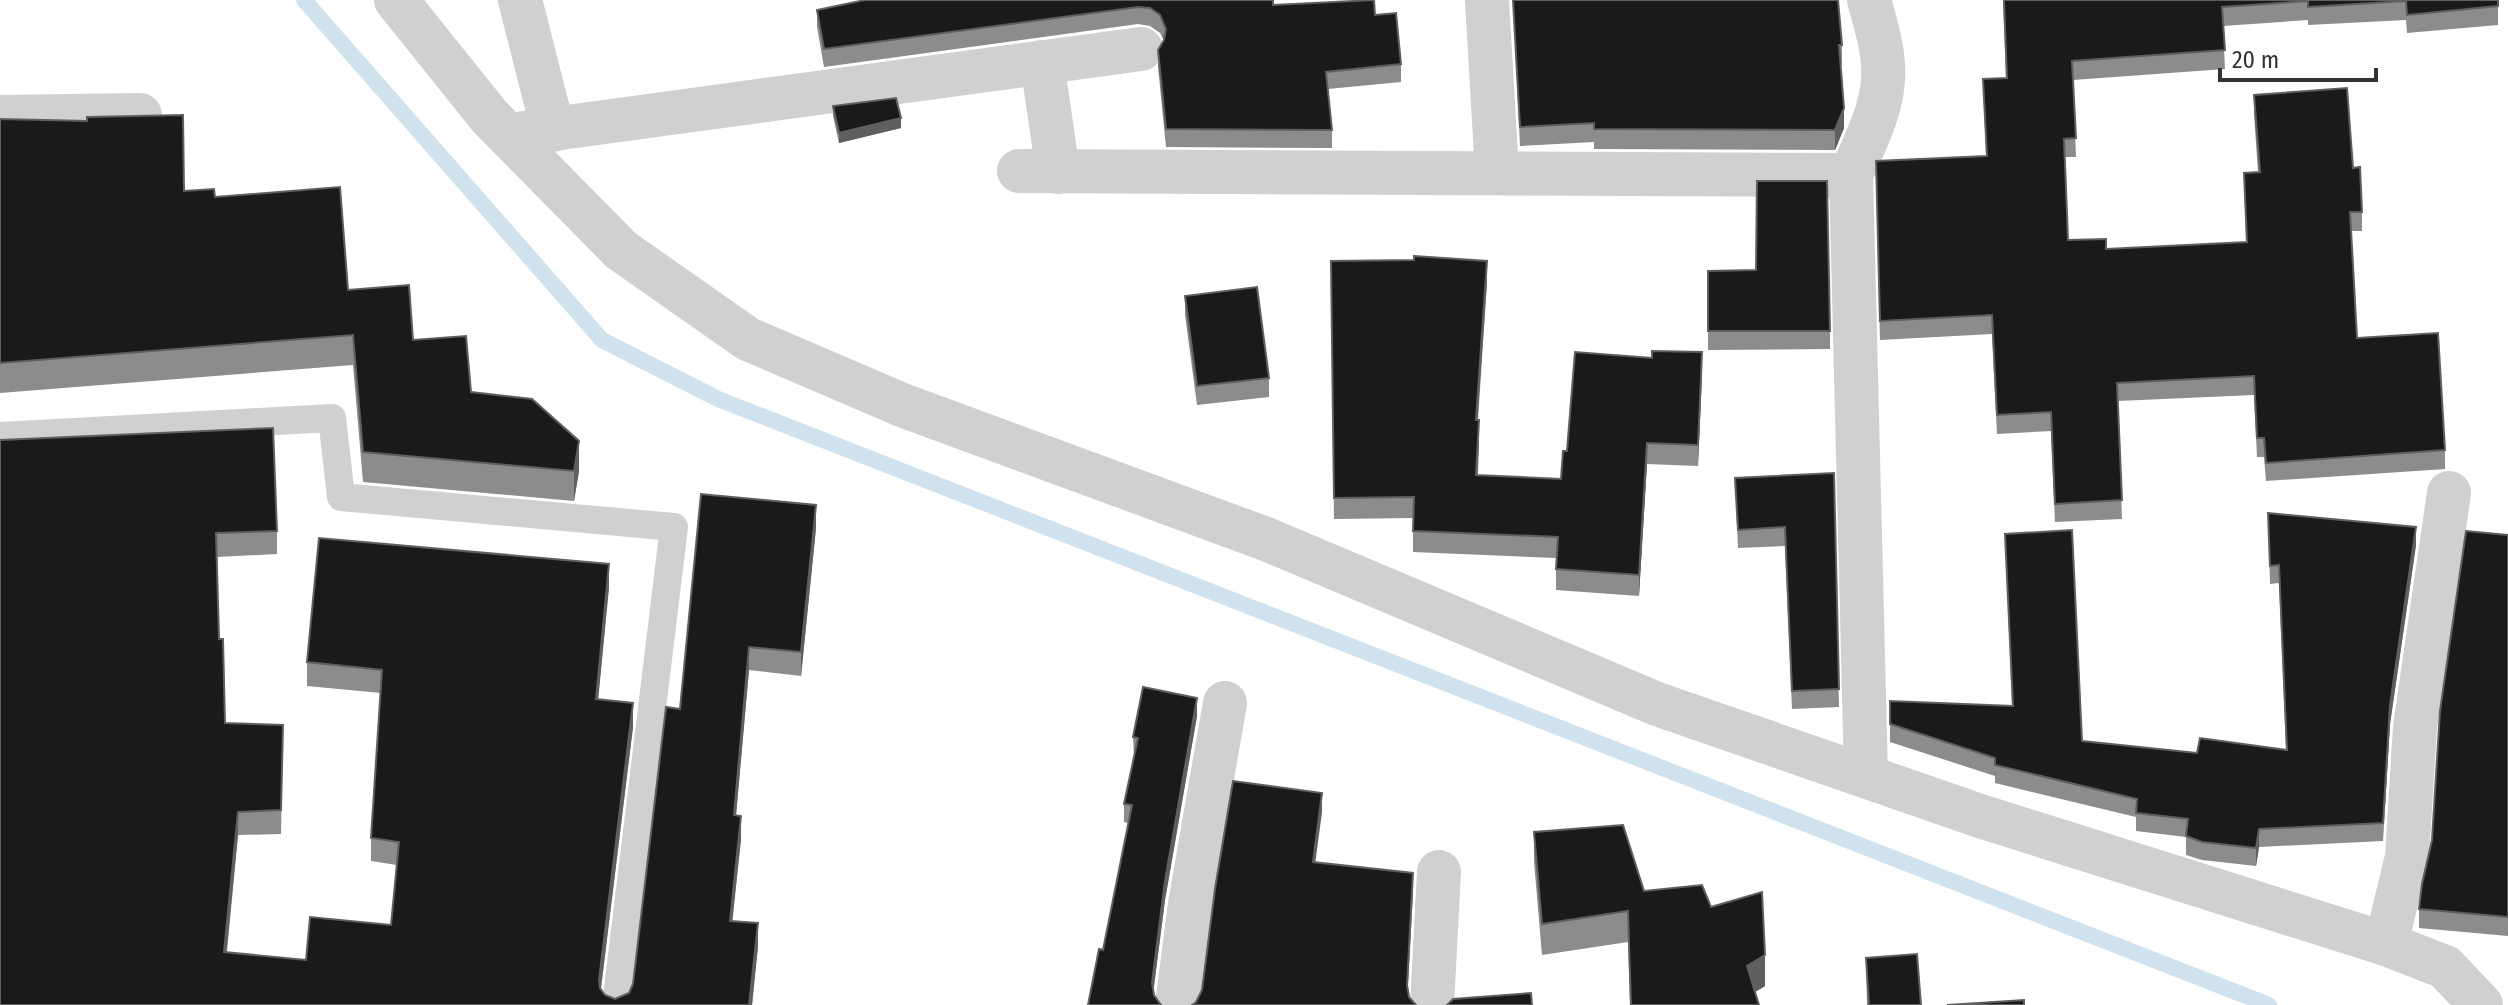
<svg xmlns="http://www.w3.org/2000/svg" width="2508" height="1005" font-family="'Fira Sans Condensed',sans-serif">
<rect width="100%" height="100%" fill="#fff"/>
<g fill="none" stroke-linecap="round" stroke-linejoin="round">
<path stroke="#cfe2ee" stroke-width="16" d="M304 0 602 340 718 399 2269 1005"/>
<path stroke="#d0d0d0" stroke-width="28" d="M0 436 332 418 341 497 674 527 616 1005"/>
<g stroke="#d0d0d0" stroke-width="44">
<path d="M396 0 489 116 621 250 748 339 902 405 1266 539 1657 704 1980 816 2386 944 2445 967 2481 1005"/>
<path d="M520 0 553 130"/>
<path d="M1487 0 1497 173"/>
<path d="M1042 62 1058 172"/>
<path d="M0 117 140 115"/>
<path d="M509 135 1141 49"/>
<path d="M1019 171 1851 175 1866 776"/>
<path d="M1851 175C1864 144 1881 113 1883 80 1885 54 1876 25 1869 0"/>
<path d="M2386 944 2407 857 2415 727 2449 493"/>
<path d="M1177 1005 1190 904 1225 703"/>
<path d="M1432 1005 1439 872"/>
</g>
</g>
<g fill="#8c8c8c">
<path d="M1513 0 1842 45V65H1840L1844 128 1835 150 1594 149V142L1520 146Z"/>
<path d="M2003 0H2498V25L2407 33 2406 20 2308 25V20L2223 26 2225 69 2073 80 2076 157H2065L2068 240 2106 249 2246 242 2244 173 2258 172 2254 114V95L2353 168 2362 212V231H2351L2357 338 2445 450V469L2266 481 2264 457H2257L2254 395 2118 401 2122 519 2055 522 2051 431 1997 434 1992 334 1880 340 1876 180 1986 156 1983 79 2006 78Z"/>
<path d="M1273 5 1375 15 1401 64V82L1328 89 1332 130V148L1166 147 1158 67V50L1164 41 1160 33 1150 26 1138 24 824 67 817 27V10Z"/>
<path d="M833 106 901 128 839 143 833 116Z"/>
<path d="M0 119 184 191 215 197 348 290 413 340 471 392 579 471 574 501 363 482 353 365 0 393Z"/>
<path d="M1331 261 1487 282 1478 420 1479 441 1478 475 1561 479 1567 451 1702 373 1698 466 1647 464 1639 596 1556 590V558L1413 552V518L1334 519Z"/>
<path d="M1708 271 1830 331V349L1708 350Z"/>
<path d="M1185 296 1269 378V397L1197 405 1185 315Z"/>
<path d="M0 440 277 531V554L217 557 219 639 225 723 283 725 281 834 238 835 227 952 306 960 391 925 397 865 371 861V838L381 693 307 686V662L609 587 598 699 633 727 601 989 605 995 615 999 629 993 633 984 680 709 816 528 801 676 749 670 736 815 741 839 732 921 758 946 752 1005H0Z"/>
<path d="M1834 473 1839 707 1792 709 1785 546 1738 548 1735 478Z"/>
<path d="M2268 513 2416 545 2390 724 2383 841 2259 847 2256 866 2202 860 2186 855V837L2136 831V817L1995 783V776L1890 742V701L2012 706 2005 534 2082 741 2197 753 2286 750 2279 583 2270 584Z"/>
<path d="M2508 535V936L2419 928V909Z"/>
<path d="M1197 716 1165 900 1153 993 1128 823 1124 822V804L1134 756 1133 737Z"/>
<path d="M1534 832 1644 891 1711 907 1765 986 1755 992 1759 1005H1630L1628 942 1542 955 1534 862Z"/>
<path d="M1866 958 1921 1005H1867Z"/>
</g>
<g fill="#5f5f5f">
<path d="M1844 108V128L1835 150V130Z"/>
<path d="M901 118V128L839 143V133Z"/>
<path d="M1487 261V282L1476 440V420Z"/>
<path d="M1702 352V373L1698 466V445Z"/>
<path d="M1479 420V441L1476 495V475Z"/>
<path d="M579 441V471L574 501V471Z"/>
<path d="M1647 443V464L1639 596V575Z"/>
<path d="M816 505V528L801 676V652Z"/>
<path d="M2416 527V545L2390 724 2383 841 2390 705Z"/>
<path d="M609 564V587L596 722V699Z"/>
<path d="M749 647V670L734 838V815Z"/>
<path d="M1197 698V716L1165 900 1152 1002V983L1165 881Z"/>
<path d="M633 703V727L599 1003V980Z"/>
<path d="M1322 793V812L1313 880V862Z"/>
<path d="M238 812V835L224 975V952Z"/>
<path d="M741 816V839L730 944V921Z"/>
<path d="M2259 829V847L2256 866V848Z"/>
<path d="M1413 873V892L1407 1004V985Z"/>
<path d="M758 923V946L752 1005H749Z"/>
<path d="M1765 955V986L1747 997V966Z"/>
</g>
<g fill="#1a1a1a" stroke="#5f5f5f" stroke-width="2">
<path d="M865 0H1273V5L1374 0 1375 15 1396 13 1401 64 1326 72 1332 130 1166 129 1158 50 1164 40 1166 29 1160 15 1150 8 1138 7 824 49 817 10Z"/>
<path d="M1513 0H1838L1842 45H1839L1844 108 1835 130 1594 129V123L1520 127Z"/>
<path d="M2004 0H2498V6L2407 15 2406 1 2308 7V1L2222 7 2225 50 2072 61 2076 138 2064 139 2068 240 2106 239V249L2247 242 2244 173 2260 172 2254 95 2347 88 2353 168 2360 167 2362 212H2350L2357 338 2438 333 2445 450 2266 463 2264 438H2257L2254 376 2117 383 2122 500 2055 504 2051 412 1997 415 1992 315 1880 321 1876 161 1987 156 1983 79 2007 78Z"/>
<path d="M896 98 901 118 839 133 833 106Z"/>
<path d="M183 115 184 191 214 189 215 197 340 187 348 290 409 285 413 340 466 336 471 392 532 399 579 441 574 471 363 452 353 335 0 363V119L87 121V117Z"/>
<path d="M1757 181H1827L1830 331H1708V271L1756 270Z"/>
<path d="M1414 256 1487 261 1476 420H1479L1476 475 1561 479 1563 451H1567L1575 352 1652 358V351L1702 352 1698 445 1647 443 1639 575 1556 569 1558 537 1413 531 1414 497 1334 498 1331 261 1414 260Z"/>
<path d="M1257 287 1269 378 1197 386 1185 296Z"/>
<path d="M273 428 277 531 216 533 219 639H223L225 723 283 725 281 810 238 812 224 952 306 960 310 917 391 925 399 842 371 838 382 670 307 662 319 538 609 564 596 699 633 703 599 980 600 988 605 995 615 999 629 993 633 984 666 707 680 709 701 494 816 505 801 652 749 647 734 815 741 816 730 921 758 923 749 1005H0V440Z"/>
<path d="M1834 473 1839 689 1792 691 1785 527 1738 530 1735 478Z"/>
<path d="M2268 513 2416 527 2390 705 2383 823 2259 829 2256 848 2202 842 2186 836 2188 819 2136 813 2137 799 1995 765V758L1890 724V701L2013 706 2005 534 2072 530 2082 741 2197 753 2200 738 2287 750 2279 565 2270 566Z"/>
<path d="M2466 531 2508 535V917L2419 909 2422 884 2432 840 2440 711Z"/>
<path d="M1143 687 1197 698 1165 881 1152 983 1154 995 1161 1005H1088L1099 949 1103 950 1132 805 1124 804 1138 738 1133 737Z"/>
<path d="M1233 781 1322 793 1313 862 1413 873 1407 985 1409 997 1416 1005H1192L1196 1002 1202 990 1215 889Z"/>
<path d="M1623 825 1644 891 1702 885 1711 907 1762 892 1765 955 1747 966 1759 1005H1631L1628 911 1542 924 1534 832Z"/>
<path d="M1917 954 1921 1005H1869L1866 958Z"/>
<path d="M1531 993 1532 1005H1447L1453 999Z"/>
<path d="M2024 1000V1005H1947Z"/>
</g>
<path d="M2220 68v12h156v-12" fill="none" stroke="#333333" stroke-width="4"/>
<text x="2232" y="68" font-size="24" fill="#333333" stroke="#ffffff" stroke-width="6" paint-order="stroke">20 m</text>
</svg>
